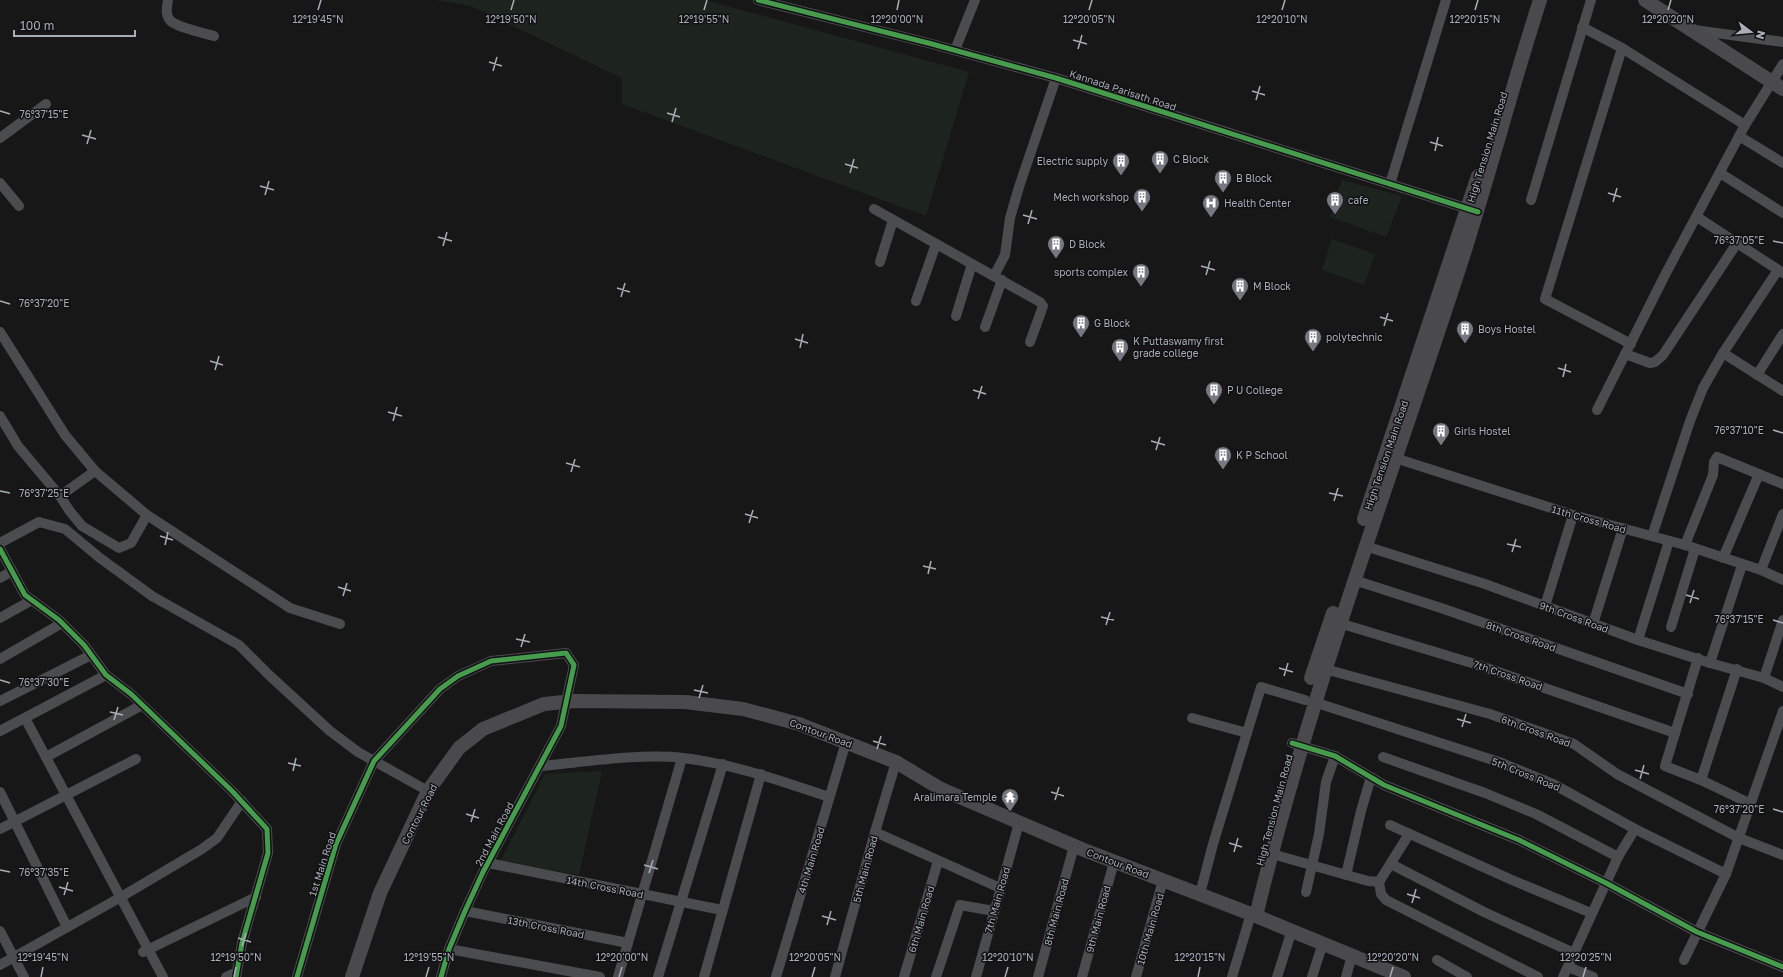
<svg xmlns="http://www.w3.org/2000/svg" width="1783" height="977" font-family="'Golos Text',sans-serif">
<rect width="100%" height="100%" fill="#171717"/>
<g fill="#1d241e">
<path d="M436 0H705L969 72 926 216 622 104V78L471 6Z"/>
<path d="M1342 180 1402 196 1386 237 1330 217Z"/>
<path d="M1332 239 1375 254 1364 285 1322 270Z"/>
<path d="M602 771 579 875 500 862 545 774Z"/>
</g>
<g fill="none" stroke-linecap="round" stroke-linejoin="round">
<g stroke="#4b4c50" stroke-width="10">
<path d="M168 0C167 7 165 13 169 19 174 27 204 33 214 36"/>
<path d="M758 0 932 44 1056 78 1472 210"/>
<path d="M1582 27 1622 48 1745 125"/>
<path d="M1694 30 1783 42"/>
<path d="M1622 48 1545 299 1631 344"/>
<path d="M955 50 975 0"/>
<path d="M1739 136 1783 163"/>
<path d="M0 138 46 104"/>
<path d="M1720 173 1783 213"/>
<path d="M0 183 19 206"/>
<path d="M1390 184 1446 0"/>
<path d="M1531 200 1591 0"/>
<path d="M874 209 1040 302 1043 306 1042 309 1030 342"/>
<path d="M1697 217 1783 273"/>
<path d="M880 262 893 220"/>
<path d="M994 276 1005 255 1010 218 1019 187 1056 78"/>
<path d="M916 301 936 244"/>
<path d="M956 316 972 264"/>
<path d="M985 327 1002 280"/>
<path d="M0 332 65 435 95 471 147 515 290 608 340 624"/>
<path d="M1723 353 1783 391"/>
<path d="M1625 354 1650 363 1655 362 1663 355 1737 243"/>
<path d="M1757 375 1783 334"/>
<path d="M1597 410 1666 273 1745 125 1783 64"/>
<path d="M0 416 18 446 60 496 69 510 82 526 119 548 131 543 147 515"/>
<path d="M1395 458 1573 515 1685 545 1761 570 1783 580"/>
<path d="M60 496 95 471"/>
<path d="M1652 536 1690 421 1703 388 1723 353 1778 270"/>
<path d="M0 543 39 522 65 529 100 558 152 596 239 645 269 675 330 731 358 752 428 791"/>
<path d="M1685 545 1713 475 1714 462 1717 457 1783 484"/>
<path d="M1365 546 1485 584 1638 640 1710 663 1764 678 1783 687"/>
<path d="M0 549 25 595 59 620 84 645 106 675 131 694 232 791 267 829 268 853 242 943 236 977"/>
<path d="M1723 558 1759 474"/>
<path d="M1761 570 1783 514"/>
<path d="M0 578 12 571"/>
<path d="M1354 580 1441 608 1688 694"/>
<path d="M1545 606 1573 515"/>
<path d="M0 618 32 600"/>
<path d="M1339 623 1475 664 1675 733"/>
<path d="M1593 624 1623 528"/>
<path d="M1671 627 1695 549"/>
<path d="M1638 640 1669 541"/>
<path d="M1698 658 1665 766 1701 780 1751 804"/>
<path d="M0 659 62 623"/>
<path d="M1710 663 1742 565"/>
<path d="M1321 668 1490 714 1574 744 1617 774 1739 838 1783 855"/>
<path d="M1764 678 1783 620"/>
<path d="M0 701 91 655"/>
<path d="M1314 702 1499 762 1553 784 1635 829 1726 874"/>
<path d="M25 718 163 977"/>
<path d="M1192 718 1247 733"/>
<path d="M0 731 106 675"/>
<path d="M1292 743 1335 756 1384 785 1519 840 1606 883 1697 932 1783 967"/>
<path d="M46 757 142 705"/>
<path d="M1383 757 1485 793 1536 814 1618 857"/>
<path d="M541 766C585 762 640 753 683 758 734 764 781 781 829 797"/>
<path d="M1701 780 1737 669"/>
<path d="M0 792 67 927"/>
<path d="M1390 825 1512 880 1591 913"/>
<path d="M0 829 136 759"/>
<path d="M875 832 1000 888"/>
<path d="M1272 854 1368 881 1379 882 1409 834"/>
<path d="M488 863 722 910"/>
<path d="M1391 864 1484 912 1574 953"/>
<path d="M1346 875 1361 811 1371 777"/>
<path d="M1379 882 1381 894 1386 900 1538 977"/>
<path d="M1306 892 1319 834 1326 782 1335 756"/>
<path d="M1200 894 1213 844 1261 687 1305 700"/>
<path d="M465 911 628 943"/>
<path d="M0 931 24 977"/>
<path d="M449 949 600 977"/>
<path d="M143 952 256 897"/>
<path d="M1437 960 1467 977"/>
<path d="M1684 960 1726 874 1783 711"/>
<path d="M0 965 121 897 202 849 217 838 242 801"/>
<path d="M1568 967 1593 977"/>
<path d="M226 977 237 972"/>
<path d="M297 977 336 844 374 761 440 689 458 676 491 661 566 653 574 665 561 726 483 872 465 911 449 949 441 977"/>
<path d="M618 977 682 758"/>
<path d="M658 977 723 764"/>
<path d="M704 977 761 774"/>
<path d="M776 977 846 742"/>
<path d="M835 977 875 832 896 762"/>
<path d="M904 977 938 861"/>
<path d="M936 977 960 905 994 911"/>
<path d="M976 977 1019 823"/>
<path d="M1038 977 1074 846"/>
<path d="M1082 977 1114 862"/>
<path d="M1136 977 1163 880"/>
<path d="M1232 977 1251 914"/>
<path d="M1277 977 1292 930"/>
<path d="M1312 977 1323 943"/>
<path d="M1346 977 1352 955"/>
<path d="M1563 977 1618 857 1635 829"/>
</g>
<g stroke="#4a4a4e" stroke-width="14">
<path d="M1645 0 1783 89"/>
<path d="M1364 519 1478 176"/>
<path d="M1311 678 1333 613"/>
<path d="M1256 916C1308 700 1386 492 1455 281 1486 188 1510 93 1540 0"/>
<path d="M352 977 380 893 428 791 459 748 483 729 544 704 574 701 685 702 743 709 799 724 896 762 941 789 1084 850 1251 914 1404 977"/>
</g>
<g stroke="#111113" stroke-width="8">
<g id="cycleway">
<path d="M758 0 932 44 1056 78 1478 212"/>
<path d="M0 549 25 595 59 620 84 645 106 675 131 694 232 791 267 829 268 853 242 943 236 977"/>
<path d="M1292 743 1335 756 1384 785 1519 840 1606 883 1697 932 1783 967"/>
<path d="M297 977 336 844 374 761 440 689 458 676 491 661 566 653 574 665 561 726 483 872 465 911 449 949 441 977"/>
</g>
</g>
<use href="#cycleway" stroke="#469c4c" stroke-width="5"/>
</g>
<path fill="none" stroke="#a8adb8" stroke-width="1.5" d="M318 10 321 0M511 10 514 0M704 10 707 0M897 10 899 0M1089 10 1092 0M1282 10 1285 0M1475 10 1478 0M1668 10 1671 0M1073 40 1087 44M1078 49 1082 35M489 62 502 66M493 71 497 57M1252 91 1265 95M1256 100 1260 86M0 111 10 114M667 113 680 117M672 122 676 108M82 135 96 139M1430 142 1443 146M87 144 91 130M1435 151 1438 137M845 164 858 168M850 173 854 159M260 186 274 190M1608 193 1621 197M265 195 269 181M1613 202 1617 188M1023 215 1037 219M1028 224 1032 210M438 237 452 241M1773 241 1783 243M443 246 447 232M1201 266 1215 270M1206 275 1210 261M617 288 630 292M621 297 625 283M0 301 10 304M1380 317 1393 321M1384 326 1388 313M795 339 808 343M800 348 803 334M210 361 223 365M1558 368 1571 372M215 370 219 356M1563 377 1566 364M973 390 986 394M978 399 982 386M388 412 402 416M393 421 397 407M1773 430 1783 433M1151 441 1165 445M1156 450 1160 437M566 463 580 467M571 472 575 459M0 491 10 493M1329 493 1343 496M1334 501 1338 488M745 514 758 518M749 523 753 510M160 536 173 540M1507 544 1521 547M165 545 168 532M1512 552 1516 539M923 566 936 569M928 574 931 561M338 587 351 591M1686 595 1699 599M343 596 347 583M1690 603 1694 590M1101 617 1114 620M1773 620 1783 623M1106 625 1110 612M516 639 530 642M521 647 525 634M1279 668 1293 672M1284 676 1288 663M0 680 10 683M694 690 708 693M699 698 703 685M110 712 123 715M1457 719 1471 723M114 720 118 707M1462 727 1466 714M873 741 886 745M877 749 881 736M288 763 301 766M1635 770 1649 774M293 771 296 758M1640 779 1644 765M1051 792 1064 796M1055 800 1059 787M1773 809 1783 812M466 814 479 818M471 822 475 809M1229 843 1242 847M1234 852 1238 838M644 865 658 869M0 870 10 872M649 873 653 860M59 887 73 891M1407 894 1420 898M64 895 68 882M1412 903 1416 889M822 916 836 920M827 925 831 911M238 938 251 942M242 946 246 933M41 977 43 967M234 977 236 967M426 977 429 967M619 977 622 967M812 977 815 967M1005 977 1008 967M1198 977 1200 967M1390 977 1393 967M1583 977 1586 967"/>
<defs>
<g id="building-pin" transform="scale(0.9)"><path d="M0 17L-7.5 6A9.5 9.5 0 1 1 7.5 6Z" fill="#757880" stroke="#111113"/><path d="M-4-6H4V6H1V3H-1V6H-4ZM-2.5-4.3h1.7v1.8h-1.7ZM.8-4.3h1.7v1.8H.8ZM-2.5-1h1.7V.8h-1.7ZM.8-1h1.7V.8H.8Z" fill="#fff"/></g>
<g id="hospital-pin" transform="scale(0.9)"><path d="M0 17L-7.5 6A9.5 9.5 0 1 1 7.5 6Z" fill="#757880" stroke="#111113"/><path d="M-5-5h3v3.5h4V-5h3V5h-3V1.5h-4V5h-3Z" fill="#fff"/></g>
<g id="temple-pin" transform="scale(0.9)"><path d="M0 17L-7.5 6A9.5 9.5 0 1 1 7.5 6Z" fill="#757880" stroke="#111113"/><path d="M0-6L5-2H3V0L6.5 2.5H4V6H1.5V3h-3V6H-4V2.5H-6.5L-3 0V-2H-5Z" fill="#fff"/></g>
</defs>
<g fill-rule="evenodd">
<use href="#building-pin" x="1160" y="159"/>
<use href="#building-pin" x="1121" y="161"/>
<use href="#building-pin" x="1223" y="178"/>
<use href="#building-pin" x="1142" y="197"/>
<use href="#building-pin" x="1335" y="200"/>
<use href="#hospital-pin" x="1211" y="203"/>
<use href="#building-pin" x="1056" y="244"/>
<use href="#building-pin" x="1141" y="272"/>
<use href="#building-pin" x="1240" y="286"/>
<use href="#building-pin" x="1081" y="323"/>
<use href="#building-pin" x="1465" y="329"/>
<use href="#building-pin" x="1313" y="337"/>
<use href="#building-pin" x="1120" y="347"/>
<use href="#building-pin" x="1214" y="390"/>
<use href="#building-pin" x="1441" y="431"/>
<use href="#building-pin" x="1223" y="455"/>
<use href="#temple-pin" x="1010" y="797"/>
</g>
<g text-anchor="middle" stroke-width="3" stroke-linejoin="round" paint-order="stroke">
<g font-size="10" fill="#a8adb8" stroke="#111113">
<text transform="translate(1123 90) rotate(18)" y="4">Kannada Parisath Road</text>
<text transform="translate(1487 147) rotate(-73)" y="4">High Tension Main Road</text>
<text transform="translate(1386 455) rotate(-71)" y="4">High Tension Main Road</text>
<text transform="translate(1589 519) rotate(16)" y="4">11th Cross Road</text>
<text transform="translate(1574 617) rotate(20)" y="4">9th Cross Road</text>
<text transform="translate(1521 636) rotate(19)" y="4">8th Cross Road</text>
<text transform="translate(1508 675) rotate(19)" y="4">7th Cross Road</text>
<text transform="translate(1536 731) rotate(20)" y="4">6th Cross Road</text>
<text transform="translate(821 733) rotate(20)" y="4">Contour Road</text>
<text transform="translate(1526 774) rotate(22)" y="4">5th Cross Road</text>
<text transform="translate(1274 810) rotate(-75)" y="4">High Tension Main Road</text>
<text transform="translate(419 814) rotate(-63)" y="4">Contour Road</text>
<text transform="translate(494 834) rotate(-62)" y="4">2nd Main Road</text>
<text transform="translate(811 860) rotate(-73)" y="4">4th Main Road</text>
<text transform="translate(1118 863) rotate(21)" y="4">Contour Road</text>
<text transform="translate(322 864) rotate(-72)" y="4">1st Main Road</text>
<text transform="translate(865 869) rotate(-75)" y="4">5th Main Road</text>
<text transform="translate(605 887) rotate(11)" y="4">14th Cross Road</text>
<text transform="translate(997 900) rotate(-74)" y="4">7th Main Road</text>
<text transform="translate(1056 912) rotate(-75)" y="4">8th Main Road</text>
<text transform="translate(921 919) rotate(-74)" y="4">6th Main Road</text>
<text transform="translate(1098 919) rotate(-75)" y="4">9th Main Road</text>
<text transform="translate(546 927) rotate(11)" y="4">13th Cross Road</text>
<text transform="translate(1150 929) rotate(-74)" y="4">10th Main Road</text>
</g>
<g font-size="10" fill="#a8adb8" stroke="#111113" text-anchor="start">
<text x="1173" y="163">C Block</text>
<text x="1108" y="165" text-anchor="end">Electric supply</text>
<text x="1236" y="182">B Block</text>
<text x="1129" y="201" text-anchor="end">Mech workshop</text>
<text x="1348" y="204">cafe</text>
<text x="1224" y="207">Health Center</text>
<text x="1069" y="248">D Block</text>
<text x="1128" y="276" text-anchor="end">sports complex</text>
<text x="1253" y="290">M Block</text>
<text x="1094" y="327">G Block</text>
<text x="1478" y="333">Boys Hostel</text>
<text x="1326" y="341">polytechnic</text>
<text x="1133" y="345">K Puttaswamy first<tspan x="1133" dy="12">grade college</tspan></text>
<text x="1227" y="394">P U College</text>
<text x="1454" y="435">Girls Hostel</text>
<text x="1236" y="459">K P School</text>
<text x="997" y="801" text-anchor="end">Aralimara Temple</text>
</g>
</g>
<g font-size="10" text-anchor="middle" fill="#a8adb8" stroke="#111113" stroke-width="3" stroke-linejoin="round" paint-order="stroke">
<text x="318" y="23">12°19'45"N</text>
<text x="511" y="23">12°19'50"N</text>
<text x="704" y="23">12°19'55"N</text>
<text x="897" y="23">12°20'00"N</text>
<text x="1089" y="23">12°20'05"N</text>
<text x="1282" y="23">12°20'10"N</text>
<text x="1475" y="23">12°20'15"N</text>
<text x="1668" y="23">12°20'20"N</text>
<text x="44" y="118">76°37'15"E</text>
<text x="1739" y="244">76°37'05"E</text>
<text x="44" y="307">76°37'20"E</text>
<text x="1739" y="434">76°37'10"E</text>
<text x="44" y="497">76°37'25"E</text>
<text x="1739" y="623">76°37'15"E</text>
<text x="44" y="686">76°37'30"E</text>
<text x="1739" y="813">76°37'20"E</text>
<text x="44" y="876">76°37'35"E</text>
<text x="43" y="961">12°19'45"N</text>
<text x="236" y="961">12°19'50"N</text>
<text x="429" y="961">12°19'55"N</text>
<text x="622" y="961">12°20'00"N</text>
<text x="815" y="961">12°20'05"N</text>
<text x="1008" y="961">12°20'10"N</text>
<text x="1200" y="961">12°20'15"N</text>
<text x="1393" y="961">12°20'20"N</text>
<text x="1586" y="961">12°20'25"N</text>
</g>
<g transform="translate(1751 32) rotate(106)" stroke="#111113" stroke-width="3" paint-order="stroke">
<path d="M0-3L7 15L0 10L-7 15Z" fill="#a8adb8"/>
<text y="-6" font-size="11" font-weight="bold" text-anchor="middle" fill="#a8adb8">N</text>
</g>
<path d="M14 30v6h121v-6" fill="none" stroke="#a8adb8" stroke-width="2"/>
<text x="20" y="30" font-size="12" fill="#a8adb8" stroke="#111113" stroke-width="3" paint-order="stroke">100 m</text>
</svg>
